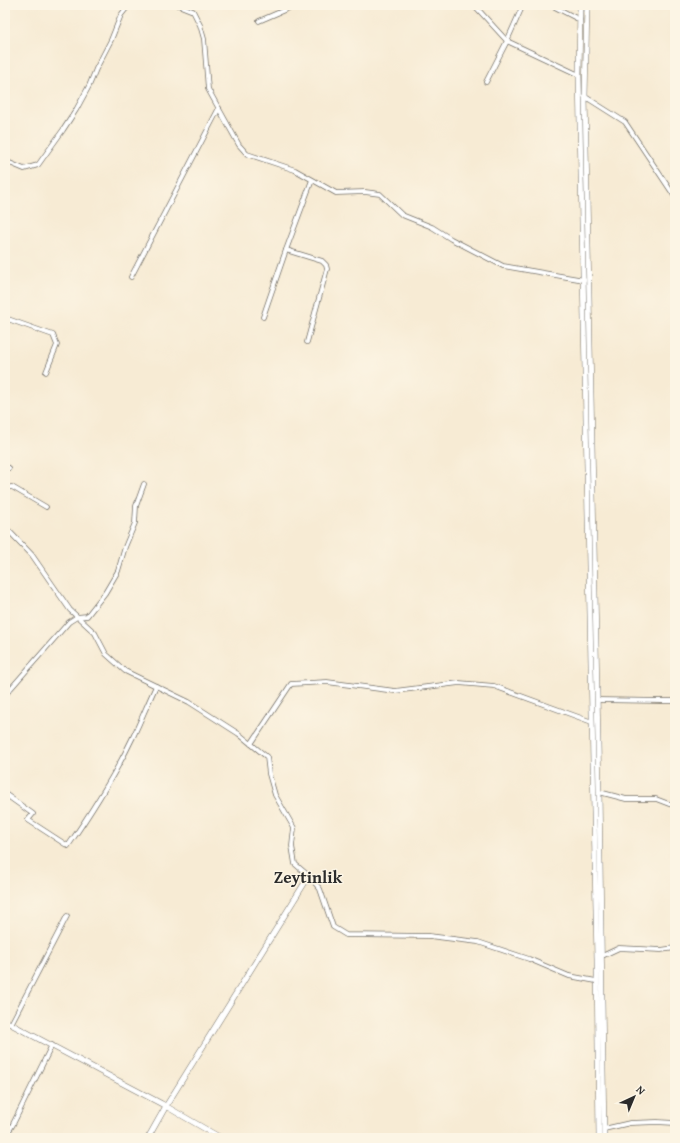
<svg xmlns="http://www.w3.org/2000/svg" width="680" height="1143" font-family="'Gentium Book Plus',serif">
<rect width="100%" height="100%" fill="#fcf5e5"/>
<filter id="ink" filterUnits="userSpaceOnUse"><feTurbulence type="fractalNoise" baseFrequency=".025" numOctaves="2"/><feDisplacementMap in="SourceGraphic" scale="8" xChannelSelector="R" yChannelSelector="G"/><feConvolveMatrix kernelMatrix="1 2 1 2 8 2 1 2 1" color-interpolation-filters="sRGB"/></filter>
<filter id="wash" filterUnits="userSpaceOnUse"><feTurbulence type="fractalNoise" baseFrequency=".012" numOctaves="4" result="noise"/><feDisplacementMap in="SourceGraphic" scale="16" xChannelSelector="R" yChannelSelector="G"/><feGaussianBlur stdDeviation="0.9" result="paint"/><feColorMatrix in="noise" values="0 0 0 0 0 0 0 0 0 0 0 0 0 0 0 0 0 1.4 0 .05"/><feComposite in="paint" operator="in"/></filter>
<g filter="url(#wash)">
<rect width="100%" height="100%" fill="#f7ebd4"/>
</g>
<g filter="url(#ink)">
<g fill="none" stroke-linecap="round" stroke-linejoin="round">
<g stroke="#726e66" stroke-width="5.5">
<g id="minor">
<path d="M178 5 193 11 200 25 204 39 208 89 239 145 247 154 295 170 336 193 365 192 380 194 402 215 432 227 451 239 503 266 584 280"/>
<path d="M474 5 507 41 579 75"/>
<path d="M551 5 580 20"/>
<path d="M259 21 296 5"/>
<path d="M486 82 507 41 523 5"/>
<path d="M584 96 625 122 675 197"/>
<path d="M5 161 24 169 38 165 63 130 76 110 89 86 96 69 111 40 121 15 129 5"/>
<path d="M286 250 322 261 326 265 327 269 307 342"/>
<path d="M131 277 219 108"/>
<path d="M263 317 286 250 312 180"/>
<path d="M5 318 53 335 57 345 46 372"/>
<path d="M5 421 6 422"/>
<path d="M5 466 9 468"/>
<path d="M5 488 12 487 46 507"/>
<path d="M5 528 9 531 32 555 70 610 95 633 106 654 125 671 189 702 239 734 267 757 269 774 275 795 294 828 292 846 295 864 309 876 320 889 333 927 346 935 429 936 478 942 529 959 569 976 596 981"/>
<path d="M5 695 69 622 77 617 87 616 105 593 118 571 125 547 135 523 136 506 144 484"/>
<path d="M597 700 662 701H675"/>
<path d="M251 744 291 684 327 682 395 691 459 683 494 686 592 722"/>
<path d="M599 792 626 799H656L669 804 675 805"/>
<path d="M5 794 33 814 28 820 68 846C92 811 115 775 133 737 141 720 148 703 156 686"/>
<path d="M600 957 619 948 661 950 675 948"/>
<path d="M11 1024 67 916"/>
<path d="M604 1129 630 1123 657 1122 675 1123"/>
<path d="M5 1132H8L12 1126 52 1045"/>
</g>
</g>
<g stroke="#726e66" stroke-width="6">
<g id="tertiary">
<path d="M580 5 579 75 597 959 599 1138"/>
<path d="M587 5 585 97 599 792 604 1138"/>
<path d="M5 1021 162 1104 221 1138"/>
<path d="M148 1138 166 1106 309 876"/>
</g>
</g>
<use href="#minor" stroke="#fff" stroke-width="4"/>
<use href="#tertiary" stroke="#fff" stroke-width="5"/>
</g>
</g>
<g text-anchor="middle" stroke-width="3" stroke-linejoin="round" paint-order="stroke">
<g font-size="17" font-weight="bold" fill="#2b2b2b" stroke="#fcf5e5">
<text x="308" y="883">Zeytinlik</text>
</g>
</g>
<rect width="680" height="1143" fill="none" stroke="#fcf5e5" stroke-width="20"/>
<g transform="translate(634 1097) rotate(44)" stroke="#fcf5e5" stroke-width="3" paint-order="stroke">
<path d="M0-3L7 15L0 10L-7 15Z" fill="#2b2b2b"/>
<text y="-6" font-size="11" font-weight="bold" text-anchor="middle" fill="#2b2b2b">N</text>
</g>
</svg>
